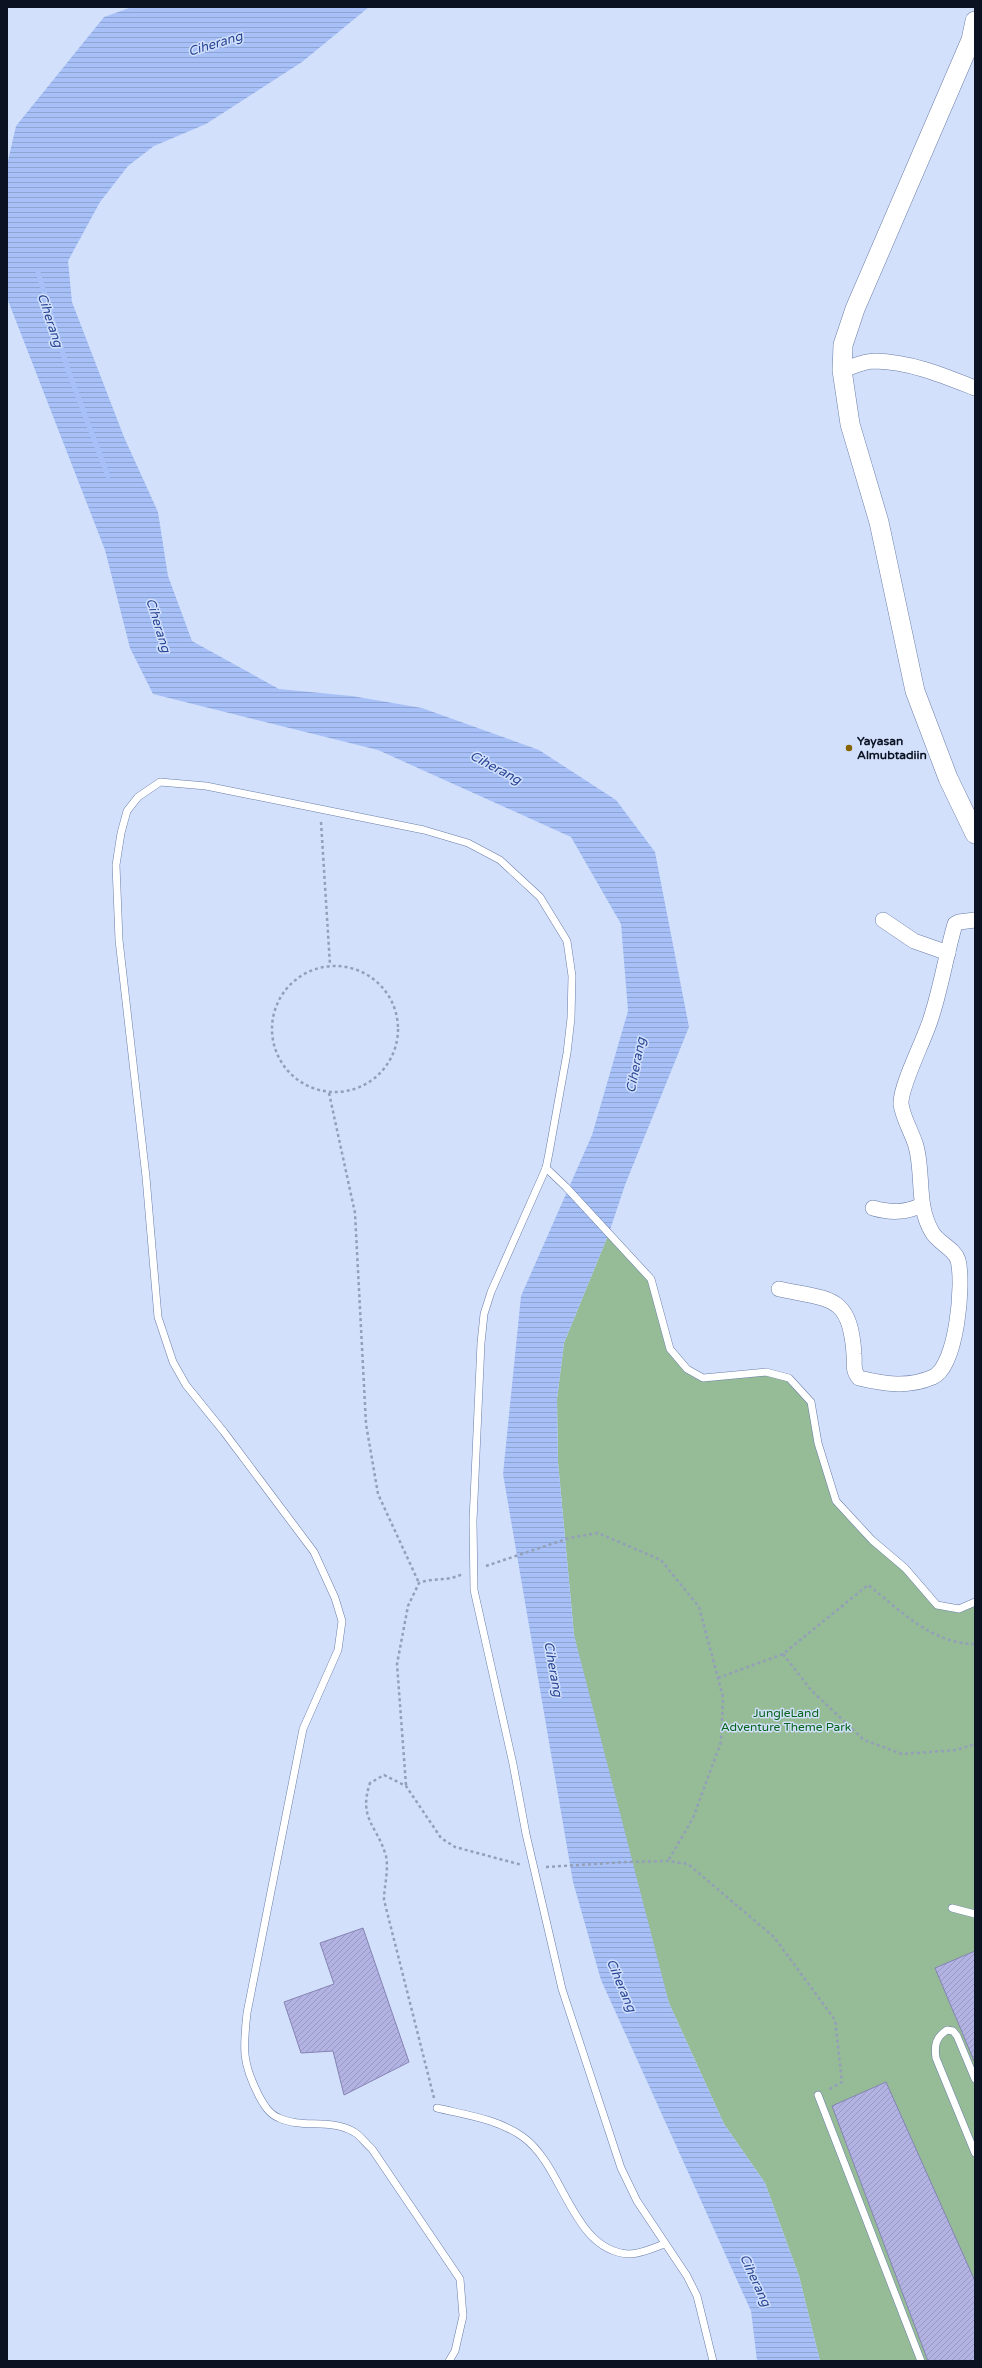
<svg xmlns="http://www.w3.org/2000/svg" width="982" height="2368" font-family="'Varela Round',sans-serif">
<defs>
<pattern id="water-rules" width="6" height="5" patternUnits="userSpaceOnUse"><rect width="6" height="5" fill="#a7c1f8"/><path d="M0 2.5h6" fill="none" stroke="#8ea5d4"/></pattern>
<pattern id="building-hatch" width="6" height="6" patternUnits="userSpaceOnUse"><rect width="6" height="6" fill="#b2b2e3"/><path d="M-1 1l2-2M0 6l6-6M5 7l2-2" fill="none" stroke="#9898c2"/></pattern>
</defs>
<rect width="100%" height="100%" fill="#d2e0fc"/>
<path fill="#95bc96" d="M609 1233 651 1279 670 1349 687 1369 703 1378 766 1372 789 1378 811 1402 836 1501 905 1568 937 1605 959 1609 975 1602V2361H820L799 2276 765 2183 724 2124 669 2003 616 1825 574 1635 558 1462 557 1399 564 1343Z"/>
<path fill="url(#water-rules)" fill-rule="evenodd" d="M132 7H369L302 62 206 124 154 146 128 166 100 202 68 261 72 302 124 437 158 512 168 576 192 641 279 689 352 696 422 708 539 750 616 800 655 852 689 1027 625 1185 609 1233 564 1343 557 1399 558 1462 574 1635 669 2003 724 2124 765 2183 799 2276 820 2361H757L751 2311 601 1980 573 1882 503 1474 521 1296 592 1135 628 1011 621 924 571 837 378 750 153 694 130 648 105 550 7 298V165L16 126 104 17ZM44 297 45 298 98 449 69 373Z"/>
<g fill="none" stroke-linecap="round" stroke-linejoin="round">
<path stroke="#a7c1f8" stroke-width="5" d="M38 272 69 373 108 476"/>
</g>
<g fill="url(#building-hatch)" stroke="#8584b2">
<path d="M363 1928 409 2062 344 2095 333 2051 301 2053 284 2002 334 1984 320 1943Z"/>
<path d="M975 1951V2063L935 1968Z"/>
<path d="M886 2082 975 2281V2361H928L832 2106Z"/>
</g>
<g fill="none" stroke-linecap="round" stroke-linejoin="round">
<g stroke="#6a7da8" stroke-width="8">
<g id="service">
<path d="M546 1168 566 1187 651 1279 670 1349 687 1369 703 1378 766 1372 789 1378 811 1402 818 1443 836 1501 872 1540 905 1568 937 1605 959 1609 975 1602"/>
<path d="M952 1908 975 1914"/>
<path d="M975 2079 957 2036 953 2031 947 2030C936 2037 934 2045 936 2058L975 2153"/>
<path d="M818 2095 921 2361"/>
<path d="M437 2108C466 2115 498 2119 523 2137 564 2166 572 2251 629 2254 641 2254 654 2248 664 2244"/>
<path d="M449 2361 455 2351 463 2316 460 2279 372 2149C366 2144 360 2135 354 2132 331 2118 302 2129 279 2118 269 2114 264 2105 259 2096 242 2063 243 2049 247 2013L303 1729 338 1650 342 1621 335 1598 314 1552 224 1432 186 1385 173 1362 158 1317 146 1177 119 940 116 865 121 833 127 811 138 797 160 782 206 786 424 830 468 843 500 860 540 897 567 941 572 976 571 1018 567 1053 549 1153 546 1168 491 1292 484 1314 481 1343 473 1521 474 1590 513 1764 526 1834 562 1989 621 2168 637 2201 687 2276 697 2296 713 2361"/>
</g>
</g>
<g stroke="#6a7da8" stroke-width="16">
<g id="minor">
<path d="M842 370C852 367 864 361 875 361 911 362 942 375 975 388"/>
<path d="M883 920 914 941 948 953"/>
<path d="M873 1208C891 1213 905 1213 922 1205"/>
<path d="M779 1289C830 1300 850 1294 854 1354 855 1363 852 1370 859 1378 884 1384 908 1388 933 1377 957 1366 964 1283 958 1260 954 1248 938 1243 932 1232 916 1205 924 1175 916 1146 912 1132 903 1119 901 1104 900 1086 925 1039 931 1018 941 988 946 955 955 924L959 922 975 920"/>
</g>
</g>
<g stroke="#6a7da8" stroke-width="20">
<path id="tertiary" d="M975 21 971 40 855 309 843 345 842 370 850 424 879 522 915 691 948 778 975 834"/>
</g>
<g stroke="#949fb8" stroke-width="2.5" stroke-dasharray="3 3" stroke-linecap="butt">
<path d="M321 822 330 965"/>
<circle cx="335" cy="1029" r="63"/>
<path d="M329 1093 355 1213 366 1424 378 1494 419 1583"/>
<path d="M486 1566 569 1538 598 1533 661 1560 699 1607 723 1697 721 1742 693 1818 668 1861"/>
<path d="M783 1654 811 1690 864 1740 902 1754 956 1750 975 1744"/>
<path d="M718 1678 783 1654 868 1585C900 1610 932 1644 975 1644"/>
<path d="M406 1785 397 1664 408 1606 419 1583C434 1577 447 1582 462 1574"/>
<path d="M546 1867 626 1862 668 1861 688 1864 774 1937 835 2020 842 2082 828 2090"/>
<path d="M434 2098 384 1900C384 1886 389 1871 386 1856 377 1825 358 1819 370 1783L384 1775 406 1786 441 1838 455 1847 522 1865"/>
</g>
<use href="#service" stroke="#fff" stroke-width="7"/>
<use href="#minor" stroke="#fff" stroke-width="15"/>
<use href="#tertiary" stroke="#fff" stroke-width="19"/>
</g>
<circle fill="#876400" stroke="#d2e0fc" stroke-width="1.5" cx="849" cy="748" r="4"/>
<g text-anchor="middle" stroke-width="3" stroke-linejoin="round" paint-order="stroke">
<g font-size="12" font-weight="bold" fill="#0b1222" stroke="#d2e0fc" text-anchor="start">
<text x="857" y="745">Yayasan<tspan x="857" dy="14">Almubtadiin</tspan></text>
</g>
<g font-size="12" fill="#06651b" stroke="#d2e0fc">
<text x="786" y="1717">JungleLand<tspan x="786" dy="14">Adventure Theme Park</tspan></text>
</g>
<g font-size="13" font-style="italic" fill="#284694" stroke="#d2e0fc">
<text transform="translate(215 43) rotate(-17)" y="5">Ciherang</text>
<text transform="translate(51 320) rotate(72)" y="5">Ciherang</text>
<text transform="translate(159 625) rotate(73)" y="5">Ciherang</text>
<text transform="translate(496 767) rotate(28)" y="5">Ciherang</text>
<text transform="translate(635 1065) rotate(-79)" y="5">Ciherang</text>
<text transform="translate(554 1669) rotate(80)" y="5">Ciherang</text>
<text transform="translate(622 1985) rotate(67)" y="5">Ciherang</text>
<text transform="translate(756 2280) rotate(65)" y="5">Ciherang</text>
</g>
</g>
<rect width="982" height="2368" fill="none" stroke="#0b1222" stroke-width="16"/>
</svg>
